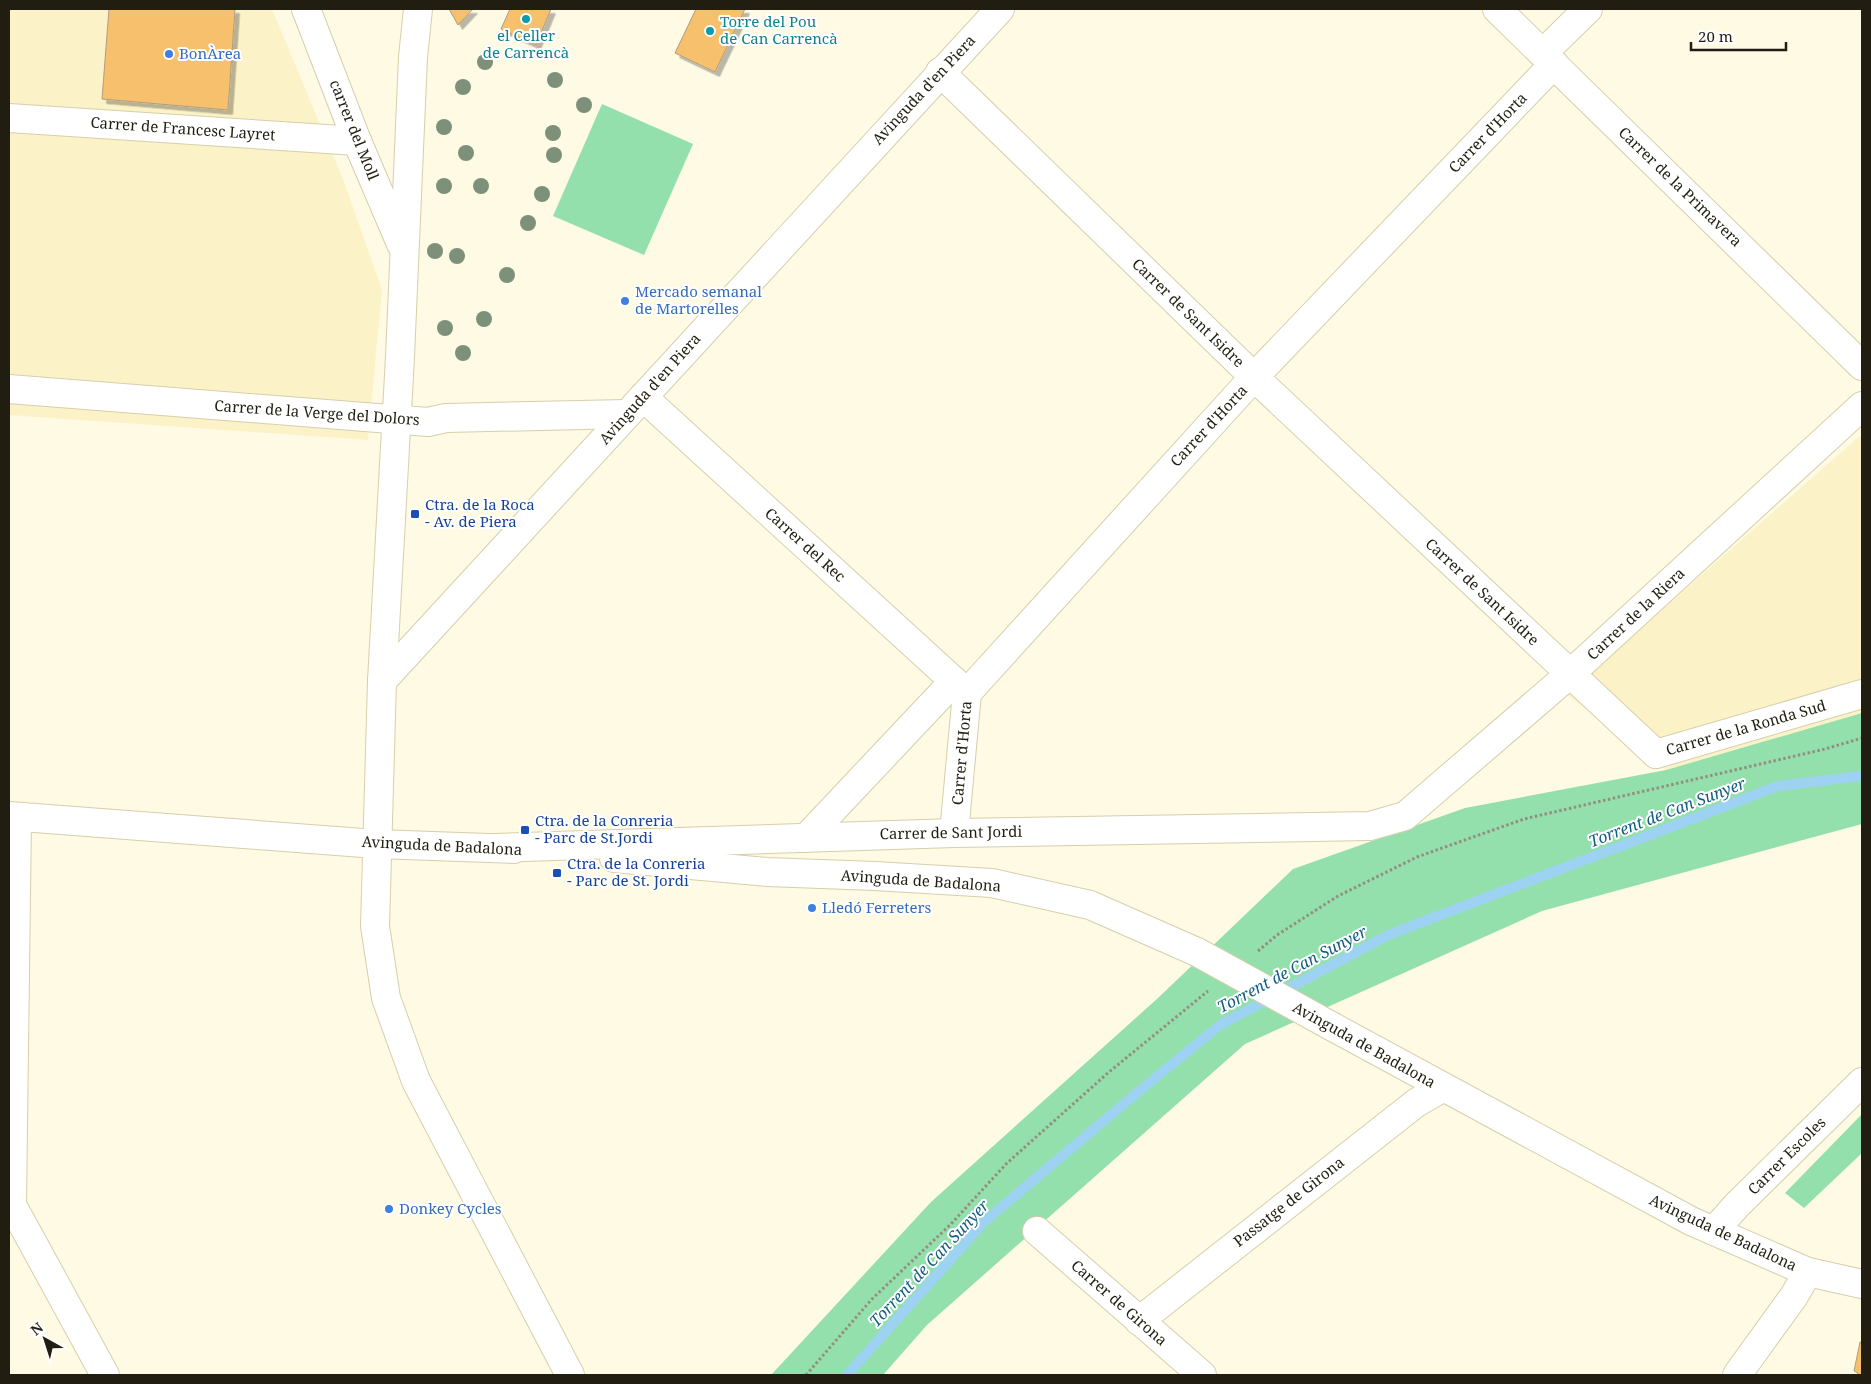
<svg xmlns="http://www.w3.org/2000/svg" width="1871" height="1384" font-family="'Noto Serif',serif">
<defs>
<filter id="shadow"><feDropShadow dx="4.5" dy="4.5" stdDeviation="0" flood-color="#0004"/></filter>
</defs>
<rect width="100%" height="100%" fill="#fefae4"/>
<g fill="#fbf3c7">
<path d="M9 9H272L344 182 382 290 368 440 9 415Z"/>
<path d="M1862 434V713L1666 770 1566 694Z"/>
</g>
<g fill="#94e0ac">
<path d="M602 104 693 144 644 255 553 216Z"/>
<path d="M1862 713V824L1542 911 1245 1044 927 1325 883 1375H771L931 1202 1158 998 1293 869 1465 808 1666 770Z"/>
<path d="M1862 1114V1153L1804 1208 1785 1193Z"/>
</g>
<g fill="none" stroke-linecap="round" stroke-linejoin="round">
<path stroke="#9dd2f3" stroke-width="10" d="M847 1375 985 1221 1138 1092 1220 1025 1388 935 1778 786 1862 776"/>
</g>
<g fill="#f7c06c" stroke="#b09c7e" filter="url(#shadow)">
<path d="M109 9H235L228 110 102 99Z"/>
<path d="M449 9H473L458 25Z"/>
<path d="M510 9H551L536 45 501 29Z"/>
<path d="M696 9H745L715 72 675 53Z"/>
<path d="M1860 1342H1862V1375H1857L1858 1373 1854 1371Z"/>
</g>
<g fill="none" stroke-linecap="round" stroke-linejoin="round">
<g stroke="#d6cfab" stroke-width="30">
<g id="minor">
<path d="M306 9 357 141 401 244"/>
<path d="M418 9 413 57 400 357 382 681 375 926 386 998 416 1081 570 1375"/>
<path d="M1497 9 1862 366"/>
<path d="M1543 53 1588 9"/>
<path d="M940 72 1254 377 1656 754 1862 694"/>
<path d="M9 118 357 141"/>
<path d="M9 389 428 422 446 418 626 414"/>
<path d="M643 397 967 693"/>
<path d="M382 681 1000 9"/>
<path d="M9 816 376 844 514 849"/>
<path d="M17 817 12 1205 105 1375"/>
<path d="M954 833 967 693 1254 377 1554 64"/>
<path d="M806 838 954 681"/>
<path d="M496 848 954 833 1370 826 1405 816 1570 674 1862 406"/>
<path d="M614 858 767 872 875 876 992 883 1090 905 1197 952"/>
<path d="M1333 1027 1691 1221 1808 1272 1862 1284"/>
<path d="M1037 1231 1202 1375"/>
<path d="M1714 1231 1737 1205 1862 1082"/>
<path d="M1139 1321 1416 1103 1442 1088"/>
<path d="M1737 1375 1794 1296 1808 1272"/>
</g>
</g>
<g stroke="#938f7e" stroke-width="3" stroke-dasharray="2.5 2.5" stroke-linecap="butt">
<path d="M1258 951 1277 935 1338 896 1417 857 1524 819 1825 749 1862 738"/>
<path d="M806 1375 872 1299 951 1224 1007 1163 1109 1072 1208 991"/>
</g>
<use href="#minor" stroke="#fff" stroke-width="28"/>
<g stroke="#d6cfab" stroke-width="30" stroke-linecap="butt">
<path id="minor-bridge" d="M1197 952 1333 1027"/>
</g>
<use href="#minor-bridge" stroke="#fff" stroke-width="28"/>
</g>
<g fill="#7d9079">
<circle cx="485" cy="62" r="8"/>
<circle cx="555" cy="80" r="8"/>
<circle cx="463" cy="87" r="8"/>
<circle cx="584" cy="105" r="8"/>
<circle cx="444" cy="127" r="8"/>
<circle cx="553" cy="133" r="8"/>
<circle cx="466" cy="153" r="8"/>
<circle cx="554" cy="155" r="8"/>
<circle cx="444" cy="186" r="8"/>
<circle cx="481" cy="186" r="8"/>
<circle cx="542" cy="194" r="8"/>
<circle cx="528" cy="223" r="8"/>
<circle cx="435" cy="251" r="8"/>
<circle cx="457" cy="256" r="8"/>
<circle cx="507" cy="275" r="8"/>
<circle cx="484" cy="319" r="8"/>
<circle cx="445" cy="328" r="8"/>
<circle cx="463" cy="353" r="8"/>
</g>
<g fill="#0f9aa8" stroke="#fff" stroke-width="2">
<circle cx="526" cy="19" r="5"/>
<circle cx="710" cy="31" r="5"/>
</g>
<g fill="#3f7fe0" stroke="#fff" stroke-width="2">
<circle cx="169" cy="54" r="5"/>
<circle cx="625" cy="301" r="5"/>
<circle cx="812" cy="908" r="5"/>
<circle cx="389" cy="1209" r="5"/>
</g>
<g fill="#1a4fb4" stroke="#fff" stroke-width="2">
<rect x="410" y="509" width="10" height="10" rx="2.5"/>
<rect x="520" y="825" width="10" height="10" rx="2.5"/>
<rect x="552" y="868" width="10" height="10" rx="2.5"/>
</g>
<g text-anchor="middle" stroke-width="4" stroke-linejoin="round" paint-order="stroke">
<g font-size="15" fill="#0d838f" stroke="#fff" text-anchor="start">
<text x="720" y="27">Torre del Pou<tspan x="720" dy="17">de Can Carrencà</tspan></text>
<text x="526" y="41" text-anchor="middle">el Celler<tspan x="526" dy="17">de Carrencà</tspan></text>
</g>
<g font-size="15" fill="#366cbe" stroke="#fff" text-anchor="start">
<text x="179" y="59">BonÀrea</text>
<text x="635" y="297">Mercado semanal<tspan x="635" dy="17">de Martorelles</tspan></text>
<text x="822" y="913">Lledó Ferreters</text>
<text x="399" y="1214">Donkey Cycles</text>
</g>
<g font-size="15" fill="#211e11" stroke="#fff">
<text transform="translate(924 90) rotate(-47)" y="5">Avinguda d'en Piera</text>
<text transform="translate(183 129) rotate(4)" y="5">Carrer de Francesc Layret</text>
<text transform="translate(354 130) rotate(68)" y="5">carrer del Moll</text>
<text transform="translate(1488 133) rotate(-46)" y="5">Carrer d'Horta</text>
<text transform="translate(1680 187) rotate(44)" y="5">Carrer de la Primavera</text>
<text transform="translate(1188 313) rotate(44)" y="5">Carrer de Sant Isidre</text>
<text transform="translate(650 389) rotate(-48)" y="5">Avinguda d'en Piera</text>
<text transform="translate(317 413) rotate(4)" y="5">Carrer de la Verge del Dolors</text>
<text transform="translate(1209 426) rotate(-47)" y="5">Carrer d'Horta</text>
<text transform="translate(805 545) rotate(42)" y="5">Carrer del Rec</text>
<text transform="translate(1482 592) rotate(43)" y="5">Carrer de Sant Isidre</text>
<text transform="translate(1636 614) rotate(-43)" y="5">Carrer de la Riera</text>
<text transform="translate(1746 728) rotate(-16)" y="5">Carrer de la Ronda Sud</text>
<text transform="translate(962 753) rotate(-85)" y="5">Carrer d'Horta</text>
<text transform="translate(951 833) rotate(-1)" y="5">Carrer de Sant Jordi</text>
<text transform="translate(442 846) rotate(3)" y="5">Avinguda de Badalona</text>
<text transform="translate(921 881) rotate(4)" y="5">Avinguda de Badalona</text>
<text transform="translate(1364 1045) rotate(29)" y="5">Avinguda de Badalona</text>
<text transform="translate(1787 1156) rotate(-45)" y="5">Carrer Escoles</text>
<text transform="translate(1289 1202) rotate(-38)" y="5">Passatge de Girona</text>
<text transform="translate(1723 1233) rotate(25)" y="5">Avinguda de Badalona</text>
<text transform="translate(1119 1303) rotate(41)" y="5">Carrer de Girona</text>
</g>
<g font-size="15" fill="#164399" stroke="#fff" text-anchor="start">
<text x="425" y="510">Ctra. de la Roca<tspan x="425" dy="17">- Av. de Piera</tspan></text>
<text x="535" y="826">Ctra. de la Conreria<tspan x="535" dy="17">- Parc de St.Jordi</tspan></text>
<text x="567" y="869">Ctra. de la Conreria<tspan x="567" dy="17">- Parc de St. Jordi</tspan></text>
</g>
<g font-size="16" font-style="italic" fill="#125d81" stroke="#fff">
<text transform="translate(1667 812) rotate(-21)" y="6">Torrent de Can Sunyer</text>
<text transform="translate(1292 969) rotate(-28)" y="6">Torrent de Can Sunyer</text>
<text transform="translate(929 1263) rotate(-47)" y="6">Torrent de Can Sunyer</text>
</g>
</g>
<rect width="1871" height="1384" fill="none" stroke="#211e11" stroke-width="20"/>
<g transform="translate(45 1339) rotate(321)" stroke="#ffffff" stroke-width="4" paint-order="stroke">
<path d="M0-4L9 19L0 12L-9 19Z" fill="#211e11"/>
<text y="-8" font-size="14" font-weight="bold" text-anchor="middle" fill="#211e11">N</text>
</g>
<path d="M1691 42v8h95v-8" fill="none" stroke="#211e11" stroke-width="2.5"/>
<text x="1698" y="42" font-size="15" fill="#211e11" stroke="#ffffff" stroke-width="4" paint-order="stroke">20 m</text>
</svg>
